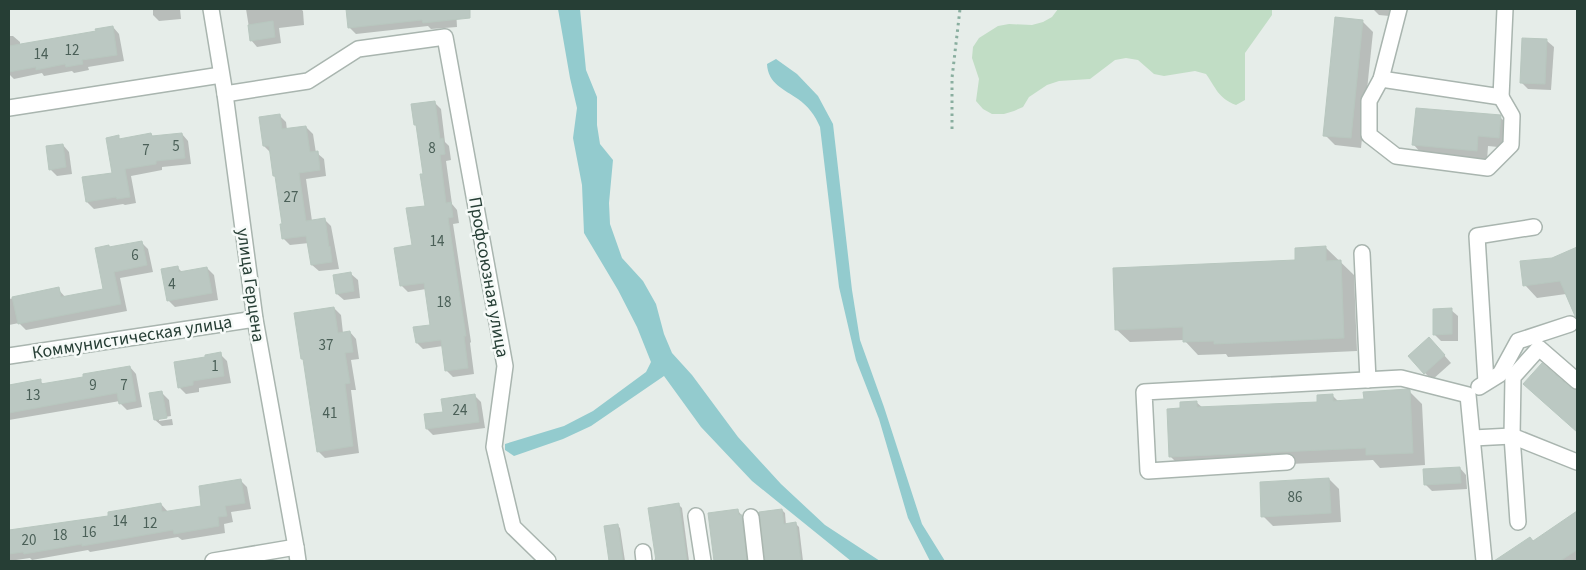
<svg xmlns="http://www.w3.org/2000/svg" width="1586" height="570" font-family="'Source Sans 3',sans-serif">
<rect width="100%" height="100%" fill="#e6ede9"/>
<path fill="#c1ddc5" d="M1058 9H1272V15L1245 53V100L1236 105C1218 98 1216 88 1206 74L1195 71 1164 76 1154 74 1138 60 1126 58 1115 60 1090 79 1059 81 1047 85 1029 97 1023 107 1014 111 1004 114H992L983 109 976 101 979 79 972 58 973 47 979 38 998 26 1009 24 1032 25 1043 22 1052 17Z"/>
<g fill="#93cbce">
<path d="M558 9H580L586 70 597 97V125L600 144 613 160 609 203 610 224 622 258 643 281 656 304 664 334 672 353 692 375 738 437 781 484 825 525 880 561H851L752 481 701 427 664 376 591 426 563 439 514 456 505 450V444L564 426 593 411 646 372 651 362 637 327 618 290 584 233 582 185 573 138 577 108 570 78Z"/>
<path d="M776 59 797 74 818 96 833 124 852 290 860 340 884 407 922 524 945 561H930L908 518 879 419 856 360 839 287 820 127C815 115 808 106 798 99 784 89 768 84 767 64Z"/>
</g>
<g fill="#0003">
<path d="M153 9H180L181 19 159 21 153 15Z"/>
<path d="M246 9H301L303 11 304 25 279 28 281 43 257 47 251 40Z"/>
<path d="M347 9H456L457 27 431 29 428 26 356 34 349 27Z"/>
<path d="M1373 9H1402L1400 17 1379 15Z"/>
<path d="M1362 21 1373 32 1361 148 1335 145 1325 135Z"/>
<path d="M113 27 119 34 124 61 88 67 89 70 74 73 72 71 44 76 42 73 14 79 9 74V36H13L20 42V45L97 32Z"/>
<path d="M1547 41 1554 47 1551 90 1528 89 1521 82Z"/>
<path d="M434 102 441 109 445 142 449 146 451 160 446 161 452 204 457 210 459 223 453 224 471 342 470 343 474 374 453 377 446 370 443 346 423 349 417 343 431 326 426 289 408 292 401 285 426 207 424 175 417 127 415 124Z"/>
<path d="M279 115 286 122 287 130 306 127 313 134 316 153H317L324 159 326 176 306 179 312 221 324 219 331 226 339 269 319 271 312 265 309 243 290 245 283 238V225L277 178 274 176 271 153 264 146Z"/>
<path d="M1500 117 1510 127 1508 148 1488 146 1487 161 1423 155 1413 144Z"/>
<path d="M182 134 188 141 191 164 162 167V170L131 176 136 203 125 205 123 204 94 209 87 202 114 174 118 137 121 140 151 135 154 137Z"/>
<path d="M63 145 69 152 72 174 57 176 50 169Z"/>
<path d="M141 242 148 249 153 272 120 278 127 311 26 330 19 323 9 325V299L58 289 66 298 105 290 109 246 111 248Z"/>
<path d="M1325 247 1354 275 1357 351 1228 357 1226 354 1198 355 1184 340 1130 342 1116 329 1296 261Z"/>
<path d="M1577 248V317L1566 294 1537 298 1525 285 1552 259Z"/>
<path d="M177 267 183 273 207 268 214 275 218 300 175 307 168 300Z"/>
<path d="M351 274 358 280 360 298 344 300 337 294Z"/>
<path d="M334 308 341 315 343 333 350 332 356 339 359 359 351 360 356 390H351L359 453 325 458 318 451 305 361 302 359Z"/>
<path d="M1451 310 1458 316V341H1441L1434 334Z"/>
<path d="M1436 346 1451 363 1432 380 1425 373Z"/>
<path d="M220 354 227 361 231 383 199 388V392L186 394 179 387 207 358Z"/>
<path d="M130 367 136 374 142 407 127 410 120 403V401L9 420V385L40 381 44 385 85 378Z"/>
<path d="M1409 391 1422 404 1425 465 1380 468 1373 460 1183 469 1171 457 1181 409 1196 402 1203 408 1318 403 1333 396 1339 402 1365 401Z"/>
<path d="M162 393 169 400 171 416 159 418V421L172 419 173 425 162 426 155 420Z"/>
<path d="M475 396 481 402 485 428 433 435 427 429Z"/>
<path d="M1460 468 1466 475 1467 489 1432 491 1425 484Z"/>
<path d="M1329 479 1339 489 1341 522 1273 526 1263 516Z"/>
<path d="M240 480 247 487 251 509 231 512 233 522 224 524 225 533 182 540 178 537 90 552 88 550 32 560 30 558 9 561V532L110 517 161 504 168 512 202 507Z"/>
<path d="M679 505 682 508 689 561H654Z"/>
<path d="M782 510 785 513 786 525 796 524 799 527 803 561H766Z"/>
<path d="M738 511 745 519 749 561H715L709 515Z"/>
<path d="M1577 513V561H1497L1530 538 1534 542Z"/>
<path d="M617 525 620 528 625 561H610L605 527Z"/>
</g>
<g fill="#bbc8c2" stroke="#b8c7bf">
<path d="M346 9H470V18L423 23 422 20 348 28Z"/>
<path d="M1335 17 1363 20 1351 138 1323 136Z"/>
<path d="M273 21 275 37 250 41 248 25Z"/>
<path d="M113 26 117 55 82 60 83 64 66 67 65 64 36 70V67L9 72V46L96 31 95 29Z"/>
<path d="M1522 38 1547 39 1545 84 1520 83Z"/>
<path d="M435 101 440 139 443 138 445 154 440 155 446 203 451 202 453 217 448 218 466 336H464L468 368 445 371 441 340 416 343 413 327 430 325 424 283 400 286 394 248 412 245 406 208 425 206 420 174H423L416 125H414L411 104Z"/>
<path d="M1416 108 1501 115 1499 138 1478 136 1477 151 1412 145Z"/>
<path d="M280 114 282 129 306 126 310 152 318 151 320 170 299 173 306 221 325 218 329 247 330 246 332 262 311 265 306 236 282 239 280 224H282L275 176H273L269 146H263L259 117Z"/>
<path d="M151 133 152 136 182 133 185 158 156 161V164L125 169 130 197 117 199 116 197 86 202 82 177 112 173 106 138 119 135V139Z"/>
<path d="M63 144 66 167 49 170 46 146Z"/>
<path d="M142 241 147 265 114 272 121 304 18 324 12 297 59 287 61 297 103 289 95 248 109 245V247Z"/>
<path d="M1326 246V261L1341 260 1344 338 1214 344V341L1183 342V327L1115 330 1113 268 1295 260V248Z"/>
<path d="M1577 247V318L1575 316 1560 281 1523 286 1520 261 1552 258Z"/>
<path d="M178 266 179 272 207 267 212 293 167 301 161 269Z"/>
<path d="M351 272 354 291 336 294 333 275Z"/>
<path d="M334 307 338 333 350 331 353 352 345 353 350 383 345 384 353 446 317 452 303 359H301L294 313Z"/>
<path d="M1452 308V334L1433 335V309Z"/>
<path d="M1429 337 1445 355 1424 374 1408 356Z"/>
<path d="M221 352 224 376 193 381V385L178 388 174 362 205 357V355Z"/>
<path d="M1542 363 1571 388 1577 390V432L1523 384Z"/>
<path d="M130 366 136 401 119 404 117 393 9 413V385L41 379V384L83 377V374Z"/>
<path d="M1408 389 1410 390 1413 453 1366 455V448L1169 457 1167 409 1180 408V402L1197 401V407L1317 402V395L1333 394V401L1364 399 1363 392Z"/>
<path d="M162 391 167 418 154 420 149 393Z"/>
<path d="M475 394 479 422 426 429 424 414 443 412 441 399Z"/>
<path d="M1460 467 1461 483 1424 485 1423 469Z"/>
<path d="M1329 478 1331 513 1261 517 1260 482Z"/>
<path d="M241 479 245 503 225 506 227 516 218 517 219 526 174 534 173 530 82 546V544L24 554 23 552 9 554V530L108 516V512L161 503 162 512 201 506 199 486Z"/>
<path d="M679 503 687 561H656L648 508Z"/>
<path d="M738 509 739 515H742L747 561H714L708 513Z"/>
<path d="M782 509 784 524 796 522 801 561H765L759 512Z"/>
<path d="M1577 511V550L1560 561H1494L1530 537 1533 541Z"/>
<path d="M618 524 623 561H609L604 526Z"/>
</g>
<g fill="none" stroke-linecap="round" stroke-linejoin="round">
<g stroke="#a9b5af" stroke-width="18">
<g id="minor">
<path d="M211 9 225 94 255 319 296 547 298 561"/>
<path d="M1399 9 1381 79 1369 101V135L1396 156 1488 168 1511 145 1512 116 1501 97"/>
<path d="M1381 79 1501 97 1505 9"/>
<path d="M225 94 308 81 358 49 445 37 505 366 494 447 513 527 548 561"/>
<path d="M9 108 221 75"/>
<path d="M1362 253 1368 380"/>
<path d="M9 356 255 319"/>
<path d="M1486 382 1477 236 1534 227"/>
<path d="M1479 387 1500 374 1518 341 1570 324"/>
<path d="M1473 438 1512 436 1577 462"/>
<path d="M1287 462 1148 471 1144 392 1401 378 1468 395 1484 561"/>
<path d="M696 516 703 561"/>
<path d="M751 517 756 561"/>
<path d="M1518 522 1512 436 1513 377 1539 348 1577 381"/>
<path d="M643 552 644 561"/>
<path d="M213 561 296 547"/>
</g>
</g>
<path stroke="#89ae9f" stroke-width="3" stroke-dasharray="2.5 4" stroke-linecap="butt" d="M952 129V78L960 9"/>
<use href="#minor" stroke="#fff" stroke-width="15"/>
</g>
<g text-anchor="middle" stroke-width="5" stroke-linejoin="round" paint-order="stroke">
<g font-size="15" fill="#4b6058">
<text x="72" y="55">12</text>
<text x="41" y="59">14</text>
<text x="176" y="151">5</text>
<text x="432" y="153">8</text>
<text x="146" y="155">7</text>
<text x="291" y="202">27</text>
<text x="437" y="246">14</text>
<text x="135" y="260">6</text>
<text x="172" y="289">4</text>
<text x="444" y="307">18</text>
<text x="326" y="350">37</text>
<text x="215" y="371">1</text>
<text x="93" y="390">9</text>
<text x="124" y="390">7</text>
<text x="33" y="400">13</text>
<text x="460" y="415">24</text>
<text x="330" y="418">41</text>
<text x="1295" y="502">86</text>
<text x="120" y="526">14</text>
<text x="150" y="528">12</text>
<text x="89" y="537">16</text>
<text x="60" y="540">18</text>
<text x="29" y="545">20</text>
</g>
<g font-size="18" fill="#263e35" stroke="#f6faf8">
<text transform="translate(489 277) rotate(80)" y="6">Профсоюзная улица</text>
<text transform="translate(251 285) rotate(82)" y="6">улица Герцена</text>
<text transform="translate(132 337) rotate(-9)" y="6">Коммунистическая улица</text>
</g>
</g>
<rect width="1586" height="570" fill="none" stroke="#263e35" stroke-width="20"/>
</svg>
